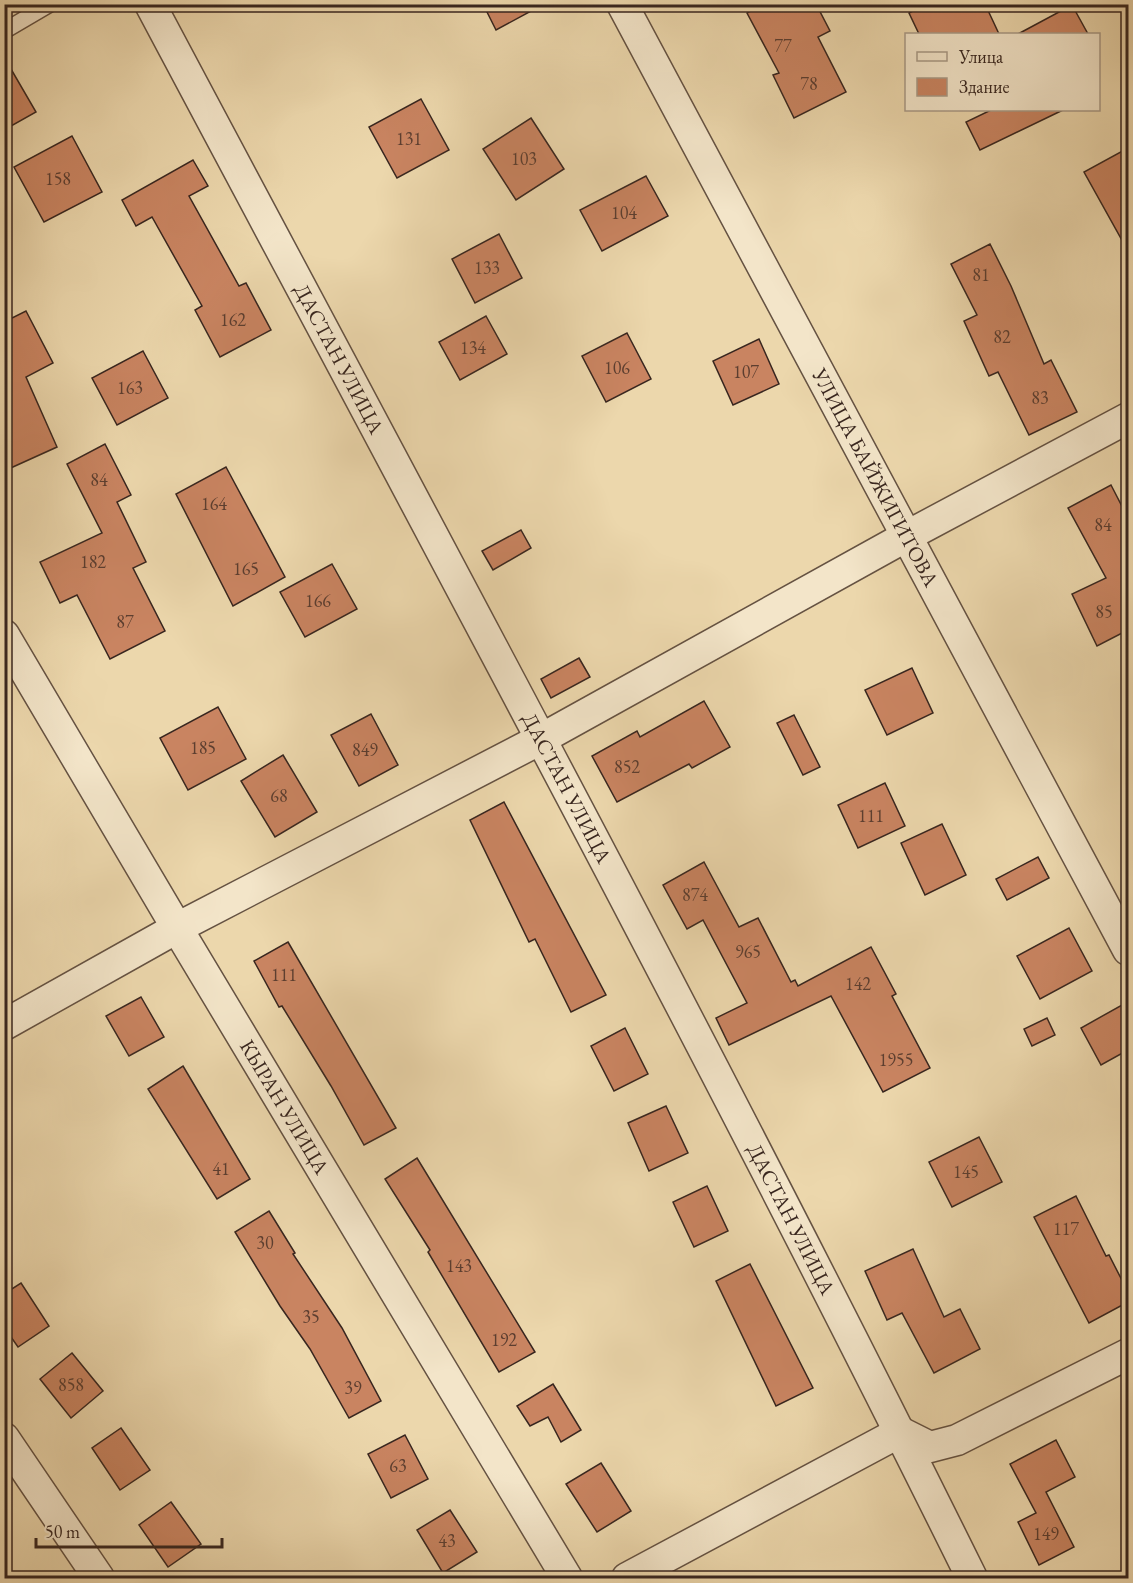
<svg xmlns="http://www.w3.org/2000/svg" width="1133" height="1583" font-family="'EB Garamond',serif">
<rect width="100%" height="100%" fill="#ecd7ac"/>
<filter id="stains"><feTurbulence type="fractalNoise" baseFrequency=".00333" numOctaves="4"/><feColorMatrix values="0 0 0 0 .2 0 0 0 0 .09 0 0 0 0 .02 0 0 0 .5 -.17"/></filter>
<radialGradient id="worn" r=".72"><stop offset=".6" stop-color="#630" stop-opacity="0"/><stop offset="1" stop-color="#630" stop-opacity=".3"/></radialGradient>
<g fill="#c98461" stroke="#38261f" stroke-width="1.5">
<path d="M483 4H544L496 30Z"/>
<path d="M763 4H816L830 31 818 37 846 92 794 118 773 75 779 73 747 13Z"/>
<path d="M926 4H985L999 34H919L909 13Z"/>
<path d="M1072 5 1088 34H1018Z"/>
<path d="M4 57 36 112 4 130Z"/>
<path d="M421 99 449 150 397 178 369 127Z"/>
<path d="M991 110H1063L980 150 966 122Z"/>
<path d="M531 118 564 169 516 200 483 149Z"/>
<path d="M72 136 102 192 44 222 14 167Z"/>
<path d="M1128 148V251L1084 172Z"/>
<path d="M193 160 208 186 189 196 239 286 246 283 271 330 220 357 195 310 202 306 152 217 136 226 122 200Z"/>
<path d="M646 176 668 216 602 251 580 210Z"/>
<path d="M499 234 522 278 475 303 452 259Z"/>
<path d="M990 244 1011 286 1044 364 1051 360 1077 412 1029 435 998 372 989 376 964 321 977 315 951 264Z"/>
<path d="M26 311 53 363 26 377 57 447 4 471V322Z"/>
<path d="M486 316 507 354 460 380 439 342Z"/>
<path d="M627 333 651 379 606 402 582 356Z"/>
<path d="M759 339 779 384 733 405 713 361Z"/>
<path d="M143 351 168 398 117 425 92 378Z"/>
<path d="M105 444 131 495 117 502 146 562 133 568 165 631 110 659 77 595 60 603 40 562 102 533 67 464Z"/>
<path d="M226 467 285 577 233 606 176 494Z"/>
<path d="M1111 485 1128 518V630L1097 646 1072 594 1106 578 1068 508Z"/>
<path d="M521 530 531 548 493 570 482 551Z"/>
<path d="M332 564 357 609 305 637 280 592Z"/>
<path d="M579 658 590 677 551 698 541 679Z"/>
<path d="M912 668 933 713 887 735 865 690Z"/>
<path d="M704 701 730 747 692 768 689 764 617 802 592 756 637 731 640 737Z"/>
<path d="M218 707 246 759 188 790 160 738Z"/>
<path d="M371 714 398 765 359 786 331 735Z"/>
<path d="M794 715 820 767 803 775 777 723Z"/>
<path d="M283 755 317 812 275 837 241 781Z"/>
<path d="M885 783 905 826 858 848 838 805Z"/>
<path d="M504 802 606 995 571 1012 535 939 529 942 470 820Z"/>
<path d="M942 824 966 875 925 895 901 843Z"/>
<path d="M1038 857 1049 878 1007 900 996 879Z"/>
<path d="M704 862 739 927 758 918 791 982 795 980 798 986 871 947 896 994 892 996 930 1068 883 1092 831 996 729 1045 716 1018 747 1003 703 920 687 929 663 885Z"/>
<path d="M1069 928 1092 971 1040 999 1017 956Z"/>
<path d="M288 942 396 1128 364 1145 331 1086 282 1006 279 1007 254 961Z"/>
<path d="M141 997 164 1037 129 1056 106 1016Z"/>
<path d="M1122 1005 1128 1017V1050L1101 1065 1081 1028Z"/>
<path d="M1047 1018 1055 1035 1032 1046 1024 1029Z"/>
<path d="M625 1028 648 1074 614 1091 591 1046Z"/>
<path d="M183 1066 250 1179 217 1199 148 1089Z"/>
<path d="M666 1106 688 1153 649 1171 628 1123Z"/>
<path d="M979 1137 1002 1182 952 1207 929 1162Z"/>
<path d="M417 1158 535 1352 499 1372 428 1252 430 1250 385 1179Z"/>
<path d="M707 1186 728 1231 694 1247 673 1202Z"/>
<path d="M1076 1196 1106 1256 1109 1255 1128 1292V1302L1089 1323 1034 1217Z"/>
<path d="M269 1211 295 1253 293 1254 342 1328 381 1401 349 1418 310 1349 280 1306 235 1232Z"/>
<path d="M913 1249 944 1317 960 1309 980 1349 934 1373 902 1313 887 1320 865 1271Z"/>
<path d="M750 1264 813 1388 776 1406 716 1281Z"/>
<path d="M21 1283 49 1326 18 1347 4 1327V1294Z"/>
<path d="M72 1353 103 1391 71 1418 40 1379Z"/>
<path d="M553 1384 581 1430 561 1442 548 1417 530 1426 517 1406Z"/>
<path d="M121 1428 150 1470 120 1490 92 1448Z"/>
<path d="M405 1435 428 1479 391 1498 368 1454Z"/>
<path d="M1056 1440 1075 1477 1046 1492 1074 1547 1039 1565 1018 1522 1036 1513 1010 1464Z"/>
<path d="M601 1463 631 1511 597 1532 566 1484Z"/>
<path d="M171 1502 201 1544 168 1567 139 1525Z"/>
<path d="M450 1510 477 1552 443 1573 417 1530Z"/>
</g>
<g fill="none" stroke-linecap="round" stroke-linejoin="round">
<g stroke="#655242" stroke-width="18">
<path id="service" d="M4 31 50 4"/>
</g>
<g stroke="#655242" stroke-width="33">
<g id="minor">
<path id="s1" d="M150 4C428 527 710 1048 972 1578"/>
<path id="s2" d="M622 4 1128 950"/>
<path id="s3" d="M4 635 177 928 567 1578"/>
<path d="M4 1025 177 928 541 739 907 536 1128 418"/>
<path d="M4 1438 99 1578"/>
<path d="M627 1578 900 1432 930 1447 957 1440 1128 1354"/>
</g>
</g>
<use href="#service" stroke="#f3e5c9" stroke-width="15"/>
<use href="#minor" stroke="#f3e5c9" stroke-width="30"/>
</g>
<g text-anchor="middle" stroke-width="6" stroke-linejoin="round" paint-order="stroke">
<g font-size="18" fill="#5c3e30">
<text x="783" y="52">77</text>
<text x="809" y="90">78</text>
<text x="409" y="145">131</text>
<text x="524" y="165">103</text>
<text x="58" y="185">158</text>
<text x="624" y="219">104</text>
<text x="487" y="274">133</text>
<text x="981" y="281">81</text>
<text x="233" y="326">162</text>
<text x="1002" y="343">82</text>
<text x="473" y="354">134</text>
<text x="617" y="374">106</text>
<text x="746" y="378">107</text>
<text x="130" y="394">163</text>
<text x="1040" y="404">83</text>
<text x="99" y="486">84</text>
<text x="214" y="510">164</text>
<text x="1103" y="531">84</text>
<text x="93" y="568">182</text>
<text x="246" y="575">165</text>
<text x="318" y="607">166</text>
<text x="1104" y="618">85</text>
<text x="125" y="628">87</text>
<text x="203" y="754">185</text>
<text x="365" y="756">849</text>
<text x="627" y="773">852</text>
<text x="279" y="802">68</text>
<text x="871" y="822">111</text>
<text x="695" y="901">874</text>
<text x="748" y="958">965</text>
<text x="284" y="981">111</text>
<text x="858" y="990">142</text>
<text x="896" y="1066">1955</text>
<text x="221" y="1175">41</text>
<text x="966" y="1178">145</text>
<text x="1066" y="1235">117</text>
<text x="265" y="1249">30</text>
<text x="459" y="1272">143</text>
<text x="311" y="1323">35</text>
<text x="504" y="1346">192</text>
<text x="71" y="1391">858</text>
<text x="353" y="1394">39</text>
<text x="398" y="1472">63</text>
<text x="1046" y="1540">149</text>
<text x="447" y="1547">43</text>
</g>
<g font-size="21" fill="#38261f" stroke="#f3e5c9">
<text dy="7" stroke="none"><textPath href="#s1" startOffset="402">ДАСТАН УЛИЦА</textPath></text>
<text dy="7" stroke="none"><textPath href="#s2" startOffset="537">УЛИЦА БАЙЖИГИТОВА</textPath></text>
<text dy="7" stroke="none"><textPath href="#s1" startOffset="888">ДАСТАН УЛИЦА</textPath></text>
<text dy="7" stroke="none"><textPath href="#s3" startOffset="549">КЫРАН УЛИЦА</textPath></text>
<text dy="7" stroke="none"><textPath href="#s1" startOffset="1374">ДАСТАН УЛИЦА</textPath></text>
</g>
</g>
<rect width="1133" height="1583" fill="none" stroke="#ecd7ac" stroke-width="24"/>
<rect x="6" y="6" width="1121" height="1571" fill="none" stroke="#38261f" stroke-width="3"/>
<rect x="12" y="12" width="1109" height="1559" fill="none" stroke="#38261f" stroke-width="1.5"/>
<rect x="905" y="33" width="195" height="78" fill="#f3e5c9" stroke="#a89985" stroke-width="1.5"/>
<rect x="917" y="52" width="30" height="9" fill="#f3e5c9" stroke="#a89985" stroke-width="1.5"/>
<text x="959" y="63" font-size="18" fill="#38261f">Улица</text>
<rect x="917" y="78" width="30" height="18" fill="#c98461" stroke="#a89985" stroke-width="1.5"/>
<text x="959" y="93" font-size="18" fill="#38261f">Здание</text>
<path d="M36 1538v9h186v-9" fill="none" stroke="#38261f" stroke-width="3"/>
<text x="45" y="1538" font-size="18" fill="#38261f" stroke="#f3e5c9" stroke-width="4.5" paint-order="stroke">50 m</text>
<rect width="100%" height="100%" filter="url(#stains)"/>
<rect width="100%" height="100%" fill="url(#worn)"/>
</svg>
